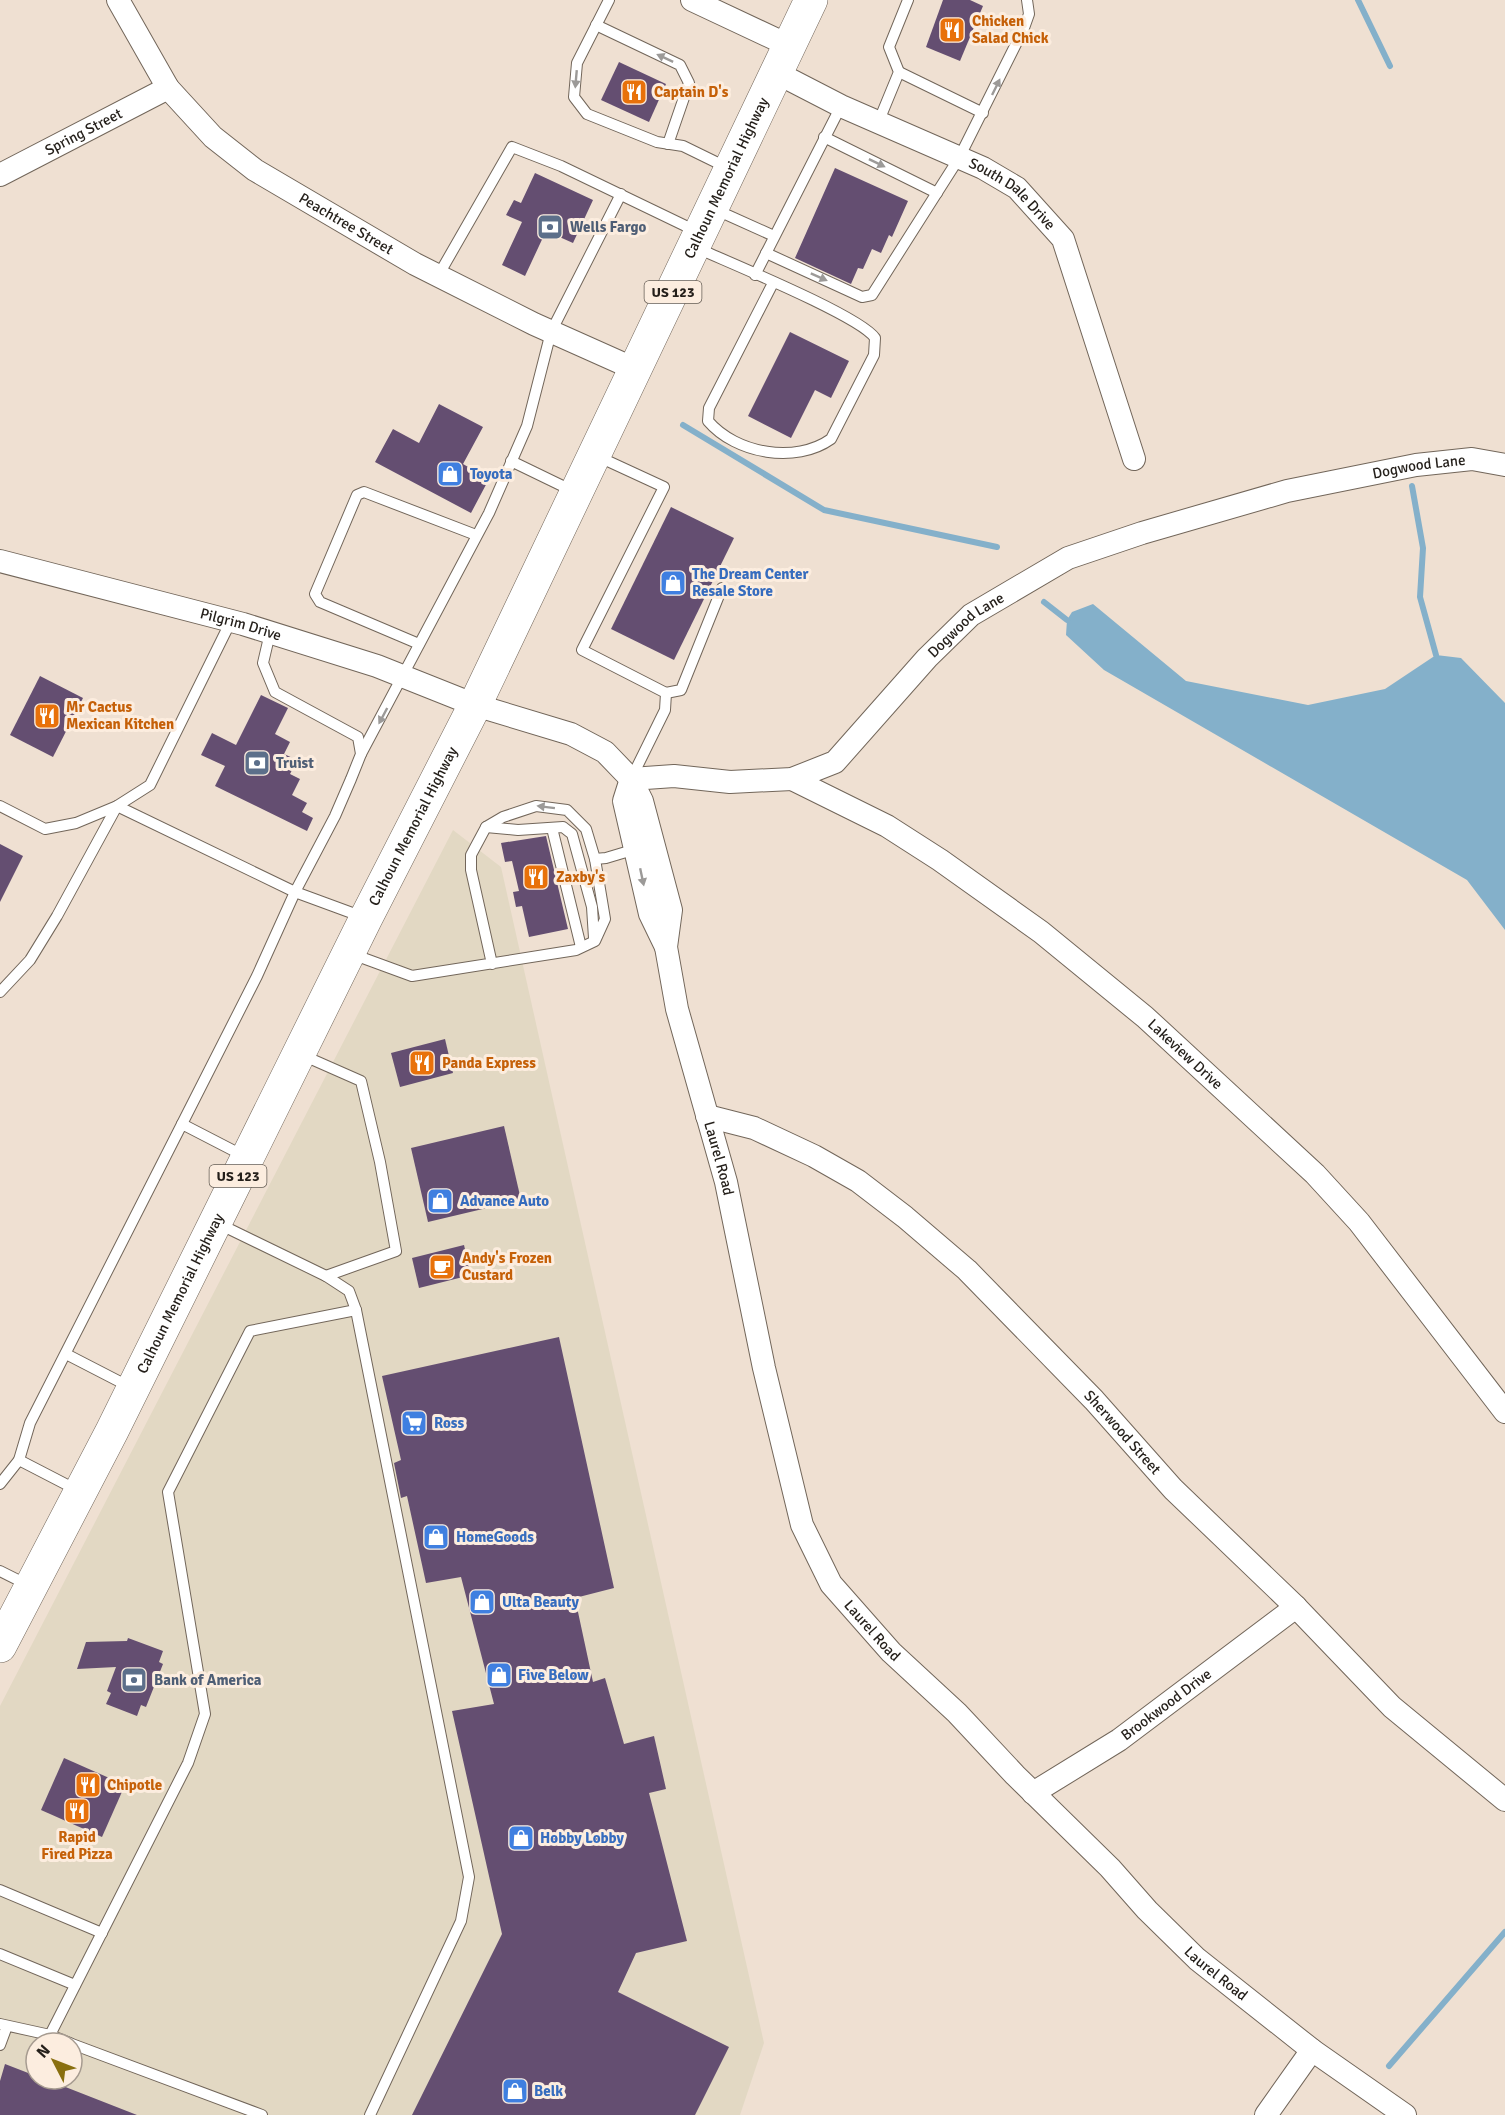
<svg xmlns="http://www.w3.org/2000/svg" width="1505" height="2115" font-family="Signika,sans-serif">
<rect width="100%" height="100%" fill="#efe0d2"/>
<path fill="#e2d8c3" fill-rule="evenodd" d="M453 830 501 867 764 2043 740 2115H0V1706ZM36 2043H72V2079H36Z"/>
<path fill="#84b0ca" d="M1093 604 1186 681 1308 705 1385 689 1436 655 1461 658 1505 703V930L1467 880 1104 670 1066 635 1067 620 1072 612Z"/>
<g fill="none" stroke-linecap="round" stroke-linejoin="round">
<g stroke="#84b0ca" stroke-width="6">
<path d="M1358 0 1390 66"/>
<path d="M683 425 824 510 997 547"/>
<path d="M1412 486 1423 548 1420 597 1436 655"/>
<path d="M1044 602 1067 620"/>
<path d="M1389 2066 1505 1932"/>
</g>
</g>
<g fill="#644e71">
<path d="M943 0H970L983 6 960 61 926 47Z"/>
<path d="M619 62 666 84 649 122 601 100Z"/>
<path d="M835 168 908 201 892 237 889 235 881 253 872 249 863 269 858 268 851 284 795 258Z"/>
<path d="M535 173 593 200 573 243 546 231 525 276 502 265 522 222 506 215 514 200 521 203Z"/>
<path d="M790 332 849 361 831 398 815 390 791 438 748 416Z"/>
<path d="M439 404 483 427 463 464 489 479 471 513 375 462 393 429 419 443Z"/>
<path d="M671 507 734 538 674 660 611 629Z"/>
<path d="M40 676 83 698 53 757 10 735Z"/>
<path d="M261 695 288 708 275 734 290 742 284 754 297 760 290 774 300 779 292 795 307 803 302 812 313 818 307 831 215 786 225 766 201 755 212 733 236 745Z"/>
<path d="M546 836 568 929 529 937 522 906 516 907 513 892 519 891 512 861 505 862 501 843Z"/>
<path d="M0 844 23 856 0 902Z"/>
<path d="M445 1039 453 1073 400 1087 391 1053Z"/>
<path d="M504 1126 521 1200 428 1222 411 1148Z"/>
<path d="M464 1245 471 1275 419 1288 412 1258Z"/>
<path d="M559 1337 614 1588 575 1598 593 1682 605 1678 624 1744 654 1736 666 1789 649 1793 687 1941 636 1953 618 1992 729 2047 695 2115H412L502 1934 452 1711 494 1704 461 1577 426 1583 407 1496 401 1498 394 1463 401 1460 382 1376Z"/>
<path d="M128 1638 163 1651 159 1662 163 1664 146 1707 141 1705 137 1716 106 1704 111 1693 107 1691 116 1667 77 1669 86 1642 127 1641Z"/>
<path d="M64 1758 125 1785 102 1837 41 1810Z"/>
<path d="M5 2064 36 2076V2079H45L137 2115H0V2081Z"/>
</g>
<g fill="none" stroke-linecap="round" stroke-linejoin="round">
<g stroke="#72665a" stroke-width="12">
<g id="service">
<path d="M609 0 577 63 574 97 587 114 657 142 683 146 728 168"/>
<path d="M596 25 680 65 689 83 668 144"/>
<path d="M899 72 983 113"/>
<path d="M878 123 899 72 889 47 908 0"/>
<path d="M824 137 937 193"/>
<path d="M714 209 774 236"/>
<path d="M697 248C730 263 860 316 875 338L874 355 831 439C796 464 736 454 708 421L709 408 773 283"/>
<path d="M766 253 862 297 872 295 959 158 1024 28 1029 14 1027 0"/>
<path d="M755 275 841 106"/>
<path d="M438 276 512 147 561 166 696 231"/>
<path d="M599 457 664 487 582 650 666 693 665 710 631 779"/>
<path d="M511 461 575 492"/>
<path d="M270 633 263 663 275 692 358 737 361 754 351 779 335 816 295 892 363 917"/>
<path d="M419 644 320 602 315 594 357 495 364 492 476 535"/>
<path d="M666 693 681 690 722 588"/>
<path d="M361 754 489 513 527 426 551 332 621 194"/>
<path d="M0 806 45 829 76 823 117 806 150 785 231 621"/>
<path d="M486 827 518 830 563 827 572 834 592 907 594 938"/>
<path d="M552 828 581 947"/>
<path d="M595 859 606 858 636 849"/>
<path d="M352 954 412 976 576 950 595 941 605 919 595 859 586 829 567 810 536 806 503 817 486 827 471 855V870L492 964"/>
<path d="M0 992 30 960 57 916 117 806 295 892 257 976 182 1124"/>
<path d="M302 1055 361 1081 380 1162 396 1251 326 1276"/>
<path d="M356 1310 469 1877 461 1921 370 2115"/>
<path d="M66 1354 130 1387"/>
<path d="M19 1460 30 1423 182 1124 244 1156"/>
<path d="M0 1484 19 1460 77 1490"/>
<path d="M0 1571 28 1585"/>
<path d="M0 1890 102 1933"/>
<path d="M0 1954 75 1985"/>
<path d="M0 2024 50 2035 188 1763 205 1714 168 1492 250 1331 356 1310 349 1291 326 1276 219 1224"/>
<path d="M50 2035 70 2043"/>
<path d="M72 2044 262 2115"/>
<path d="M0 2045 7 2026"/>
</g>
</g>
<g stroke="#72665a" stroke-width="24">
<g id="minor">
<path id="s1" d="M118 0 168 88 213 137 255 170 415 264 534 324 637 370"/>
<path d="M692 0 790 46"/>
<path id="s2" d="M777 73 841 106 983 168 1017 188 1063 239 1134 459"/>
<path id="s3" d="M0 175 168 88"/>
<path id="s4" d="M0 561 243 624 377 666 475 705 571 734 605 752 631 779 642 801 671 910 666 947 677 1009 726 1182 764 1368 802 1525 831 1584 891 1652 957 1713 1015 1775 1110 1868 1147 1910 1197 1959 1312 2050 1405 2115"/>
<path id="s5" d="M631 779 674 776 730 782 792 779 835 762 927 658 971 615 1068 558 1142 533 1287 491 1416 465 1472 459 1505 465"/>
<path d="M631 779 624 801 650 914 666 947"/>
<path id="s6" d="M792 779 887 826 940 860 1041 932 1145 1017 1315 1174 1359 1222 1505 1412"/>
<path id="s7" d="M707 1116 754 1128 814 1156 858 1181 905 1217 967 1270 1094 1400 1173 1489 1296 1607 1392 1707 1505 1800"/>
<path id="s8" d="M1033 1793 1119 1740 1296 1607"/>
<path d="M1266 2115 1312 2050"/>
</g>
</g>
<g stroke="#72665a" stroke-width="34">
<g id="trunk">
<path id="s9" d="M0 1646 112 1431 366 918 475 705 811 0"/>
</g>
</g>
<use href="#service" stroke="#fff" stroke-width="10"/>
<use href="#minor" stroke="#fff" stroke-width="22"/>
<use href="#trunk" stroke="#fff" stroke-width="33"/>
</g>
<defs><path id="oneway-solid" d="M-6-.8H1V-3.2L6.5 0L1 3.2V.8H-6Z" transform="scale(1.5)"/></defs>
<g fill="#9c9a98">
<use href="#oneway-solid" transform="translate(665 58) rotate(-155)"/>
<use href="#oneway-solid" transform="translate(576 79) rotate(95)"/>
<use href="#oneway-solid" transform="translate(996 87) rotate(-64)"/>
<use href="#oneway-solid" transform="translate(877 163) rotate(26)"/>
<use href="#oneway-solid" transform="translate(819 277) rotate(24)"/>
<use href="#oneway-solid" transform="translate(383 716) rotate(118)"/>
<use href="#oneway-solid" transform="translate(546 807) rotate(-173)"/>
<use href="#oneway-solid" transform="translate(642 877) rotate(78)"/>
</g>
<defs>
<g id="restaurant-square" transform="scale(1.35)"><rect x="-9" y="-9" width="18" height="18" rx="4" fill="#e8710a" stroke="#fceddf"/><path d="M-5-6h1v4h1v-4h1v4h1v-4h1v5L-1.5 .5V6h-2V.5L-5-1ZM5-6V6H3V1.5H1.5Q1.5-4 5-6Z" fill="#fff"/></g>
<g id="bank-square" transform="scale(1.35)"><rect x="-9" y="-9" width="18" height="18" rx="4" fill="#5c6f8a" stroke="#fceddf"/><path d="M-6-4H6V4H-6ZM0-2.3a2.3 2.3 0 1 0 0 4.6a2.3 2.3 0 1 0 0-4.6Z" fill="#fff"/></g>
<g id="shop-square" transform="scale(1.35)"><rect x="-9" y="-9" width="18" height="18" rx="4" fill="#3f7fe0" stroke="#fceddf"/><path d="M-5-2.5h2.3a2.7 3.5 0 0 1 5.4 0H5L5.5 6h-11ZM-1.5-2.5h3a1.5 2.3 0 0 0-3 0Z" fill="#fff"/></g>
<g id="cafe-square" transform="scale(1.35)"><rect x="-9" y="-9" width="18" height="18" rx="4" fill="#e8710a" stroke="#fceddf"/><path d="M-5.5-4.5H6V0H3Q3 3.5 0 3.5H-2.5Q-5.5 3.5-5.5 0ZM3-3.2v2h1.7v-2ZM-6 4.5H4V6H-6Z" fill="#fff"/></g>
<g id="supermarket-square" transform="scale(1.35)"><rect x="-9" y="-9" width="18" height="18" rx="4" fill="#3f7fe0" stroke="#fceddf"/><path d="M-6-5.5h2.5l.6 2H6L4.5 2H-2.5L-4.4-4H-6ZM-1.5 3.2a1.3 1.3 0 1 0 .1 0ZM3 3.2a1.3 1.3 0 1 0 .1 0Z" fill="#fff"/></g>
</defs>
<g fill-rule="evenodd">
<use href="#restaurant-square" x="952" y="30"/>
<use href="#restaurant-square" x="634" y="92"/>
<use href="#bank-square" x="550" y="227"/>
<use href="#shop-square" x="450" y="474"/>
<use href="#shop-square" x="673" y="583"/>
<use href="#restaurant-square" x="47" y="716"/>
<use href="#bank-square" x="257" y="763"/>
<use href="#restaurant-square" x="536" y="877"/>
<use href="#restaurant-square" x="422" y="1063"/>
<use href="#shop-square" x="440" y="1201"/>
<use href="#cafe-square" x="442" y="1267"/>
<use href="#supermarket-square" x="414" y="1423"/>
<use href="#shop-square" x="436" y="1537"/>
<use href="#shop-square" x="482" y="1602"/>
<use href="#shop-square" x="499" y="1675"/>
<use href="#bank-square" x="134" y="1680"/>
<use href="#restaurant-square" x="88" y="1785"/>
<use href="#restaurant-square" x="77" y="1811"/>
<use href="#shop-square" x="521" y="1838"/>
<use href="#shop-square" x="515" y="2091"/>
</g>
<g text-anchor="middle" stroke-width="6" stroke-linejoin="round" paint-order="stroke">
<g fill="#fceddf" stroke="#655d55" stroke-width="1.5">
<rect x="644.5" y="281" width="57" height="22" rx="4.5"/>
<rect x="209.5" y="1165" width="57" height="22" rx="4.5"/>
</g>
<g font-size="14" font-weight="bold" fill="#241f1a">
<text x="673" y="297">US 123</text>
<text x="238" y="1181">US 123</text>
</g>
<g font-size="15" font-weight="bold" fill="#c56008" stroke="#fceddf" text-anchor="start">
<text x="972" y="26">Chicken<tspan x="972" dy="17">Salad Chick</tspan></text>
<text x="654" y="97">Captain D's</text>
<text x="66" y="712">Mr Cactus<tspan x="66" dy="17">Mexican Kitchen</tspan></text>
<text x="556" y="882">Zaxby's</text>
<text x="442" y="1068">Panda Express</text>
<text x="462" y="1263">Andy's Frozen<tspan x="462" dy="17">Custard</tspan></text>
<text x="107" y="1790">Chipotle</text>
<text x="77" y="1842" text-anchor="middle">Rapid<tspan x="77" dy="17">Fired Pizza</tspan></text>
</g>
<g font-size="15" fill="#241f1a" stroke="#fceddf">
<text dy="5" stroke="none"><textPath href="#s3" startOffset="94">Spring Street</textPath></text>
<text dy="5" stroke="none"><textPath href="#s9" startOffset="1638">Calhoun Memorial Highway</textPath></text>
<text dy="5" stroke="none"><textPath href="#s2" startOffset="266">South Dale Drive</textPath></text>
<text dy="5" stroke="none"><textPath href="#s1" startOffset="327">Peachtree Street</textPath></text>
<text dy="5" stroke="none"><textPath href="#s5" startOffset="884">Dogwood Lane</textPath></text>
<text dy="5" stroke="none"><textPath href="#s4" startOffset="249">Pilgrim Drive</textPath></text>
<text dy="5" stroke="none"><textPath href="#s5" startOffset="398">Dogwood Lane</textPath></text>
<text dy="5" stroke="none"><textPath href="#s9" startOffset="918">Calhoun Memorial Highway</textPath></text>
<text dy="5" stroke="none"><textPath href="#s6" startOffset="482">Lakeview Drive</textPath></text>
<text dy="5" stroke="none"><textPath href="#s4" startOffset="1066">Laurel Road</textPath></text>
<text dy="5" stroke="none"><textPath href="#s9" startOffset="396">Calhoun Memorial Highway</textPath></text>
<text dy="5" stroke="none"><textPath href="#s7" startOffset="531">Sherwood Street</textPath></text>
<text dy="5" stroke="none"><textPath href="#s4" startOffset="1570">Laurel Road</textPath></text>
<text dy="5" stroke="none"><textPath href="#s8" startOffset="160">Brookwood Drive</textPath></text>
<text dy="5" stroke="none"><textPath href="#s4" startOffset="2056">Laurel Road</textPath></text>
</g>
<g font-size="15" font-weight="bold" fill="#4e5e75" stroke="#fceddf" text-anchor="start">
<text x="570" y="232">Wells Fargo</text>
<text x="276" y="768">Truist</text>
<text x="154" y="1685">Bank of America</text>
</g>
<g font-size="15" font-weight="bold" fill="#366cbe" stroke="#fceddf" text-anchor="start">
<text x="470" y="479">Toyota</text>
<text x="692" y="579">The Dream Center<tspan x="692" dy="17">Resale Store</tspan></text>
<text x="460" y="1206">Advance Auto</text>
<text x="434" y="1428">Ross</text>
<text x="456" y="1542">HomeGoods</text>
<text x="502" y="1607">Ulta Beauty</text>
<text x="518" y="1680">Five Below</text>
<text x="540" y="1843">Hobby Lobby</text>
<text x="534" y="2096">Belk</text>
</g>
</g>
<g transform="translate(54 2061) rotate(312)"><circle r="28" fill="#fceddf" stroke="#a69b90" stroke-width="1.5"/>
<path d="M0-4.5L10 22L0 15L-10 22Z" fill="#896f0f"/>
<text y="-9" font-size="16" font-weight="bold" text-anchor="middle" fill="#241f1a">N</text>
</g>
</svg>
